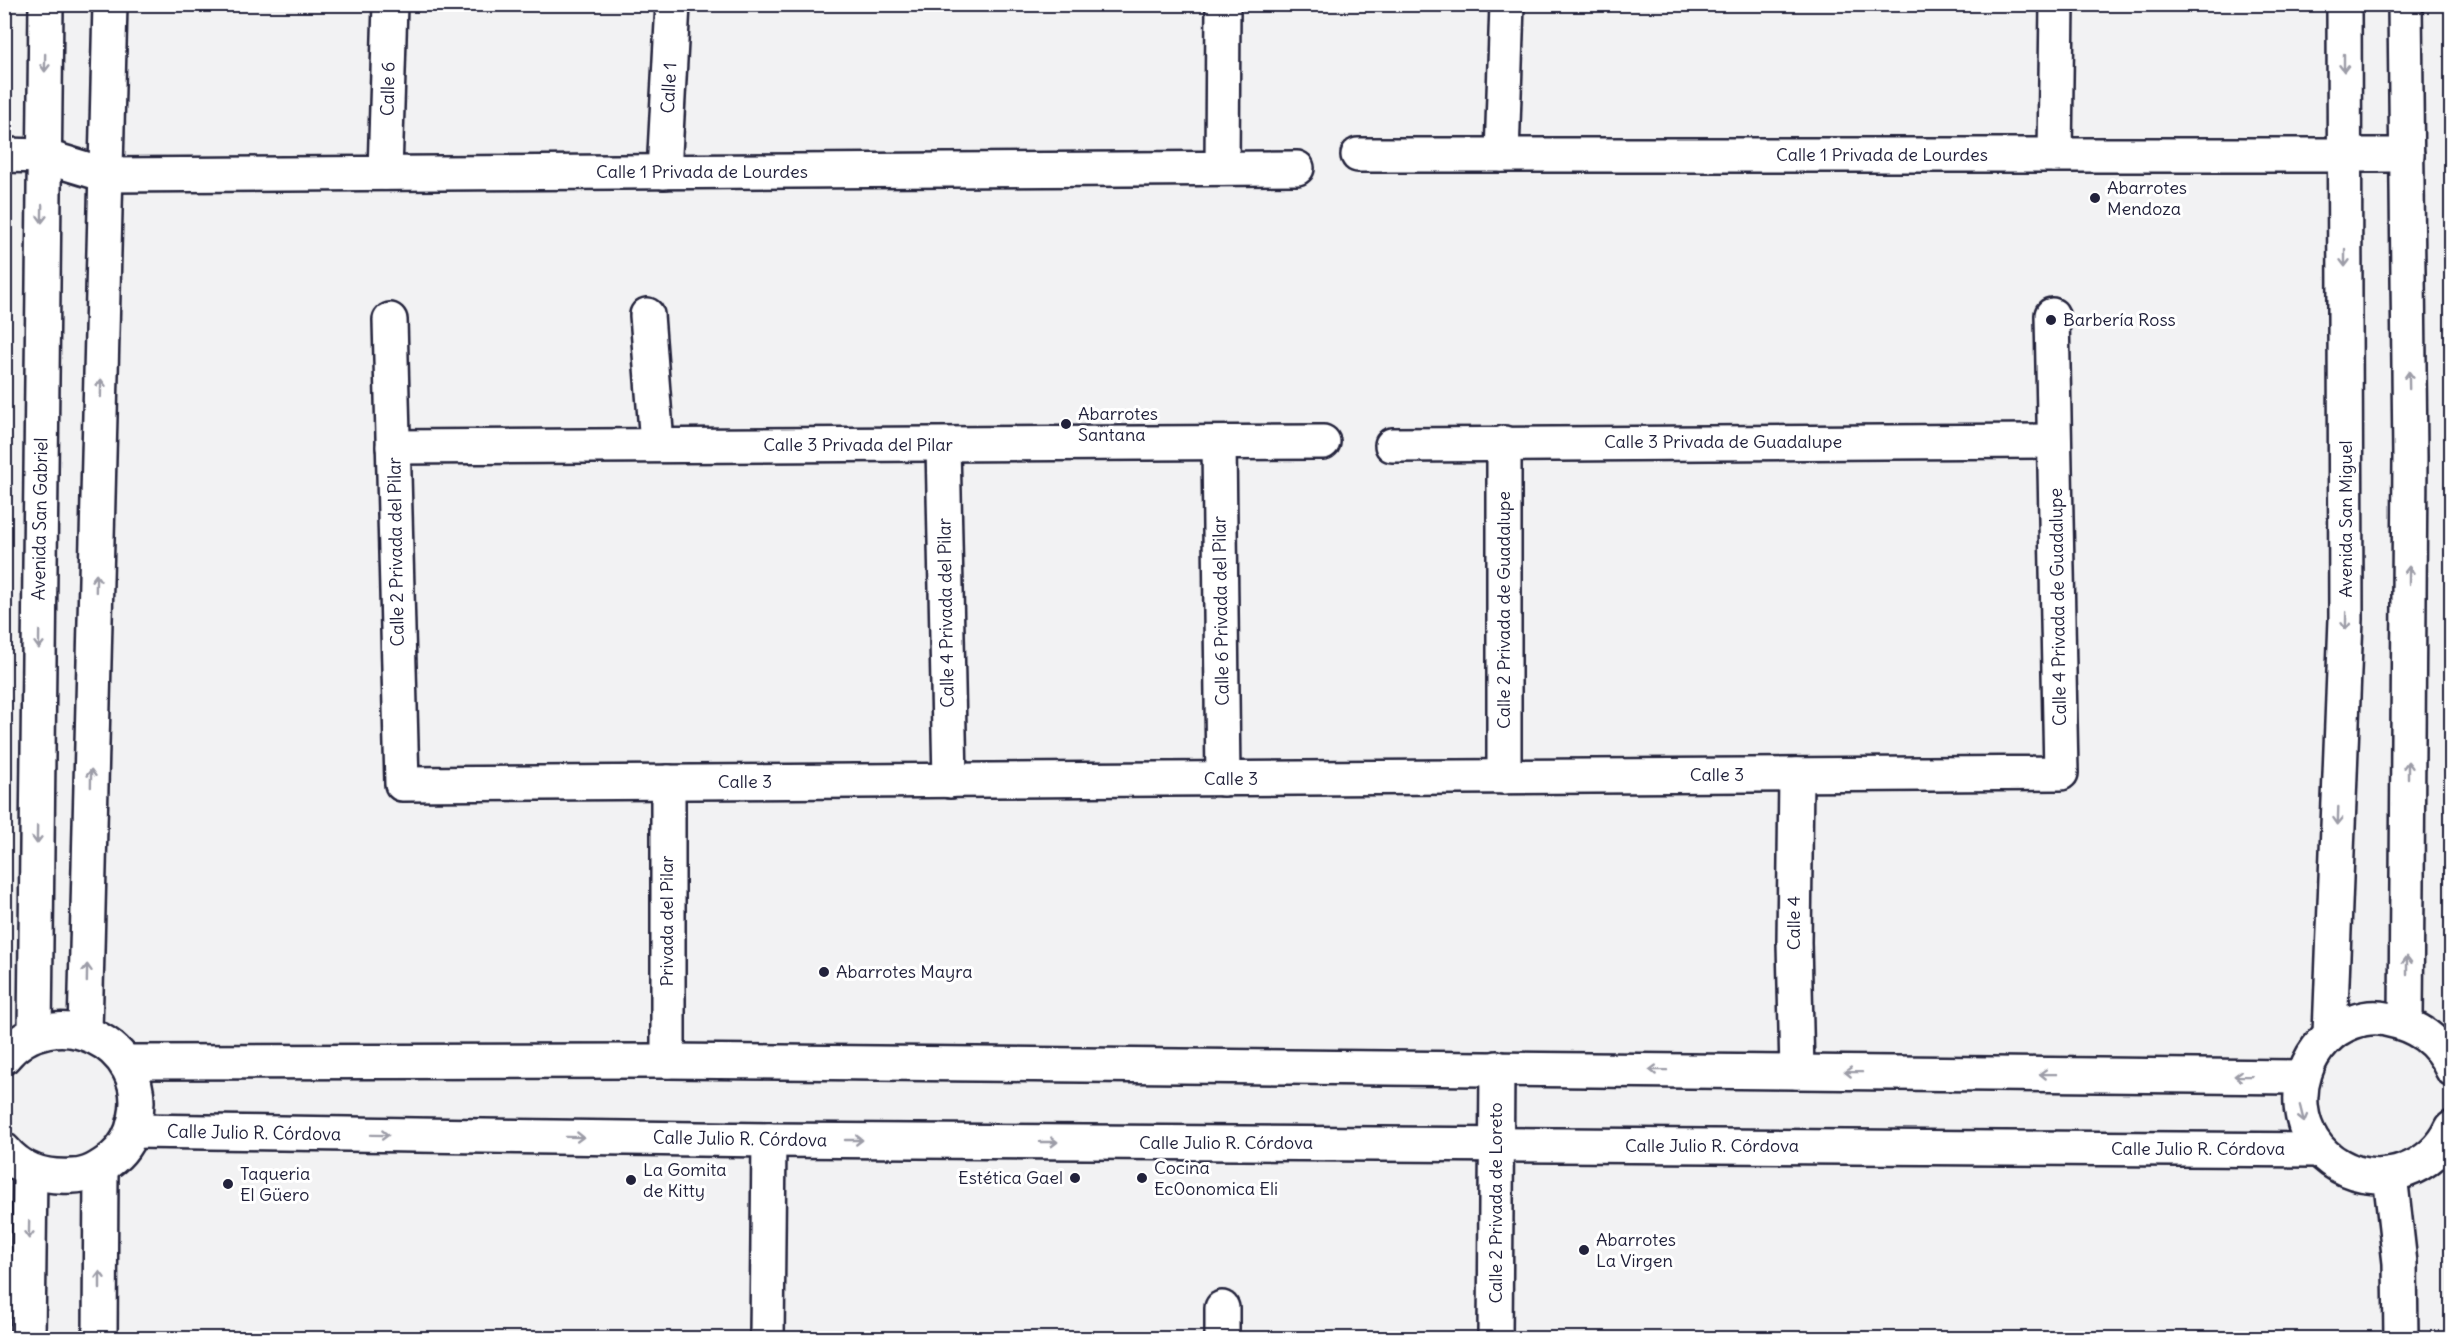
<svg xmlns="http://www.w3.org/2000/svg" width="2456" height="1343" font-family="Delius,sans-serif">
<rect width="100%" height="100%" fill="#f2f2f3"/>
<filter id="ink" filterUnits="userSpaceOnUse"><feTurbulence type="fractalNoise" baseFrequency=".0167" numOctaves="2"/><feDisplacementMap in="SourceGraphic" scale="12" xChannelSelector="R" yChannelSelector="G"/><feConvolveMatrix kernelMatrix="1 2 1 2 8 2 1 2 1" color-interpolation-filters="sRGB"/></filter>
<g filter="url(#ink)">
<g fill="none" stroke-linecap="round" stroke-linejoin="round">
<g stroke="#22223b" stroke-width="38">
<g id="street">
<path d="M4 155 43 156 106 175 1297 168"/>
<path d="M1358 155H2407"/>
<path d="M1502 155 1507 4"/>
<path d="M2055 155 2057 4"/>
<path d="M1222 168 1223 4"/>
<path d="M664 172 673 4"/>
<path d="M385 173 390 4"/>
<path d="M647 315 657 444"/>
<path d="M390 320 402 784 2061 773 2052 315"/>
<path d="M1219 444 1223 779"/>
<path d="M943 445 950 781"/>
<path d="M1392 445 2054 441"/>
<path d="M393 447 1323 442"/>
<path d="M1796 775 1794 942 1797 1072"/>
<path d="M1504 777V443"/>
<path d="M85 1032 110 4"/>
<path d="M35 1033 46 4"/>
<path d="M668 1061V782"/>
<path d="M2390 1175 2400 1263 2401 1338"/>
<path d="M1222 1308V1338"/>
<path d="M28 1338 30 1171"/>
<path d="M100 1338 101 1168"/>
<path d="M767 1338 769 1140"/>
<path d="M1495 1338 1497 1068"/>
</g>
</g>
<g stroke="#22223b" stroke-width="38">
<g id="secondary">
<path d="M2405 4 2410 457 2406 1023"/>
<path d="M2330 1034 2346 619 2344 4"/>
<path d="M4 1057C53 997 152 1043 135 1119 132 1134 125 1148 113 1158 102 1167 88 1176 73 1176 46 1178 22 1172 4 1150"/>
<path d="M125 1062 668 1061 2302 1077"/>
<path d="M2452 1069C2439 1039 2416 1025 2386 1019 2365 1014 2338 1025 2324 1041 2289 1078 2293 1140 2340 1166 2380 1189 2434 1169 2452 1128"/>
<path d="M133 1131 769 1140 2319 1150"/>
</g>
</g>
<use href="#street" stroke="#fff" stroke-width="33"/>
<use href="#secondary" stroke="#fff" stroke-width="33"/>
</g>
<defs><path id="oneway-shaft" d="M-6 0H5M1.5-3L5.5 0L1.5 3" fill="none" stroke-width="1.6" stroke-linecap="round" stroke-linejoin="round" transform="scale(1.5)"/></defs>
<g stroke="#9c9ca7">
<use href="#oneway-shaft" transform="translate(45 63) rotate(91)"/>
<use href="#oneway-shaft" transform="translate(2344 63) rotate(90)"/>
<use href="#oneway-shaft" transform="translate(42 214) rotate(91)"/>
<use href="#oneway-shaft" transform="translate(2345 258) rotate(90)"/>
<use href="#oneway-shaft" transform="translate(2409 380) rotate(-91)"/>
<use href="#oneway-shaft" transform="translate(101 388) rotate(-89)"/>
<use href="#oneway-shaft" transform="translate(2409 575) rotate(-90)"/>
<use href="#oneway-shaft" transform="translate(96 583) rotate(-89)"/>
<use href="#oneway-shaft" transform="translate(2346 621) rotate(91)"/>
<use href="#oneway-shaft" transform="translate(39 640) rotate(91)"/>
<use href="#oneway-shaft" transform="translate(2408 770) rotate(-90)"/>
<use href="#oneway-shaft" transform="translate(91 778) rotate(-89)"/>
<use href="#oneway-shaft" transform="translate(2338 816) rotate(92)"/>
<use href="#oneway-shaft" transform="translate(37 835) rotate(91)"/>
<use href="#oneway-shaft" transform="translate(2407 965) rotate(-90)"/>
<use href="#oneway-shaft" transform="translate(87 973) rotate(-89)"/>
<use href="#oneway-shaft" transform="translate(1658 1070) rotate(-179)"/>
<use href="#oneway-shaft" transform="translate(1853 1072) rotate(-179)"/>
<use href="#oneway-shaft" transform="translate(2048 1074) rotate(-179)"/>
<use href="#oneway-shaft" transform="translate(2243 1076) rotate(-179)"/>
<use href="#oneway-shaft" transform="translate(2302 1114) rotate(76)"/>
<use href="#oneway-shaft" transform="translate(380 1135) rotate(1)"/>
<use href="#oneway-shaft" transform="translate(575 1137) rotate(1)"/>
<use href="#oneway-shaft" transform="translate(854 1140)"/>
<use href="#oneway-shaft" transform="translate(1049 1142)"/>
<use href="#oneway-shaft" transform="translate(29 1230) rotate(91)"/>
<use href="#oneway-shaft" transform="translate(100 1280) rotate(-90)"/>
</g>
</g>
<g fill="#22223b" stroke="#fff" stroke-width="2">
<circle cx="2095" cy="198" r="6"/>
<circle cx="2051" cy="320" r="6"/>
<circle cx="1066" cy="424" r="6"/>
<circle cx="824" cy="972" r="6"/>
<circle cx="1075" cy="1178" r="6"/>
<circle cx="1142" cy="1178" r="6"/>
<circle cx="631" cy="1180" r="6"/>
<circle cx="228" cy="1184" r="6"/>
<circle cx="1584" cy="1250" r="6"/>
</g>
<g text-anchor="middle" stroke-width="6" stroke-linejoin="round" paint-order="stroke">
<g font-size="18" fill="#22223b" stroke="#fff">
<text transform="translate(669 88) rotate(-87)" y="6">Calle 1</text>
<text transform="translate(388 89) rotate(-89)" y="6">Calle 6</text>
<text x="1882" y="161">Calle 1 Privada de Lourdes</text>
<text x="702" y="178">Calle 1 Privada de Lourdes</text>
<text x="1723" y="448">Calle 3 Privada de Guadalupe</text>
<text x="858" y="451">Calle 3 Privada del Pilar</text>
<text transform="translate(40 519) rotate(-89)" y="6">Avenida San Gabriel</text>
<text transform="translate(2346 519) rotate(-90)" y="6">Avenida San Miguel</text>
<text transform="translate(396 552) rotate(-91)" y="6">Calle 2 Privada del Pilar</text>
<text transform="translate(2058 607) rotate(-91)" y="6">Calle 4 Privada de Guadalupe</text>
<text transform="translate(1504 610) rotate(-90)" y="6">Calle 2 Privada de Guadalupe</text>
<text transform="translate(1221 611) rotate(-91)" y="6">Calle 6 Privada del Pilar</text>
<text transform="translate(946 613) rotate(-91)" y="6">Calle 4 Privada del Pilar</text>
<text x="1717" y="781">Calle 3</text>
<text x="1231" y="785">Calle 3</text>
<text x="745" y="788">Calle 3</text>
<text transform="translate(667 921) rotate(-90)" y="6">Privada del Pilar</text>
<text transform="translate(1794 923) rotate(-90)" y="6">Calle 4</text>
<text transform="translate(254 1133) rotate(1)" y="6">Calle Julio R. Córdova</text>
<text transform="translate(740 1139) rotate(1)" y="6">Calle Julio R. Córdova</text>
<text x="1226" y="1149">Calle Julio R. Córdova</text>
<text x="1712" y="1152">Calle Julio R. Córdova</text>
<text x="2198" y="1155">Calle Julio R. Córdova</text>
<text transform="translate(1496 1203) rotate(-90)" y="6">Calle 2 Privada de Loreto</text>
</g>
<g font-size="18" fill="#22223b" stroke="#fff" text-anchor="start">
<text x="2107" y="194">Abarrotes<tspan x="2107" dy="21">Mendoza</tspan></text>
<text x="2063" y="326">Barbería Ross</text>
<text x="1078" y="420">Abarrotes<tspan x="1078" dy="21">Santana</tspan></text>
<text x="836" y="978">Abarrotes Mayra</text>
<text x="1154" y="1174">Cocina<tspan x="1154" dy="21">Ec0onomica Eli</tspan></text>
<text x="643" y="1176">La Gomita<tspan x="643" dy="21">de Kitty</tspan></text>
<text x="240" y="1180">Taqueria<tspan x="240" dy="21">El Güero</tspan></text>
<text x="1063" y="1184" text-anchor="end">Estética Gael</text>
<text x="1596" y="1246">Abarrotes<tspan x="1596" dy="21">La Virgen</tspan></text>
</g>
</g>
<rect width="2456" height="1343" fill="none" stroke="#fff" stroke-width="24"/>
<rect x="12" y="12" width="2432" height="1319" fill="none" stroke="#22223b" stroke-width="2" filter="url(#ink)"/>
</svg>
